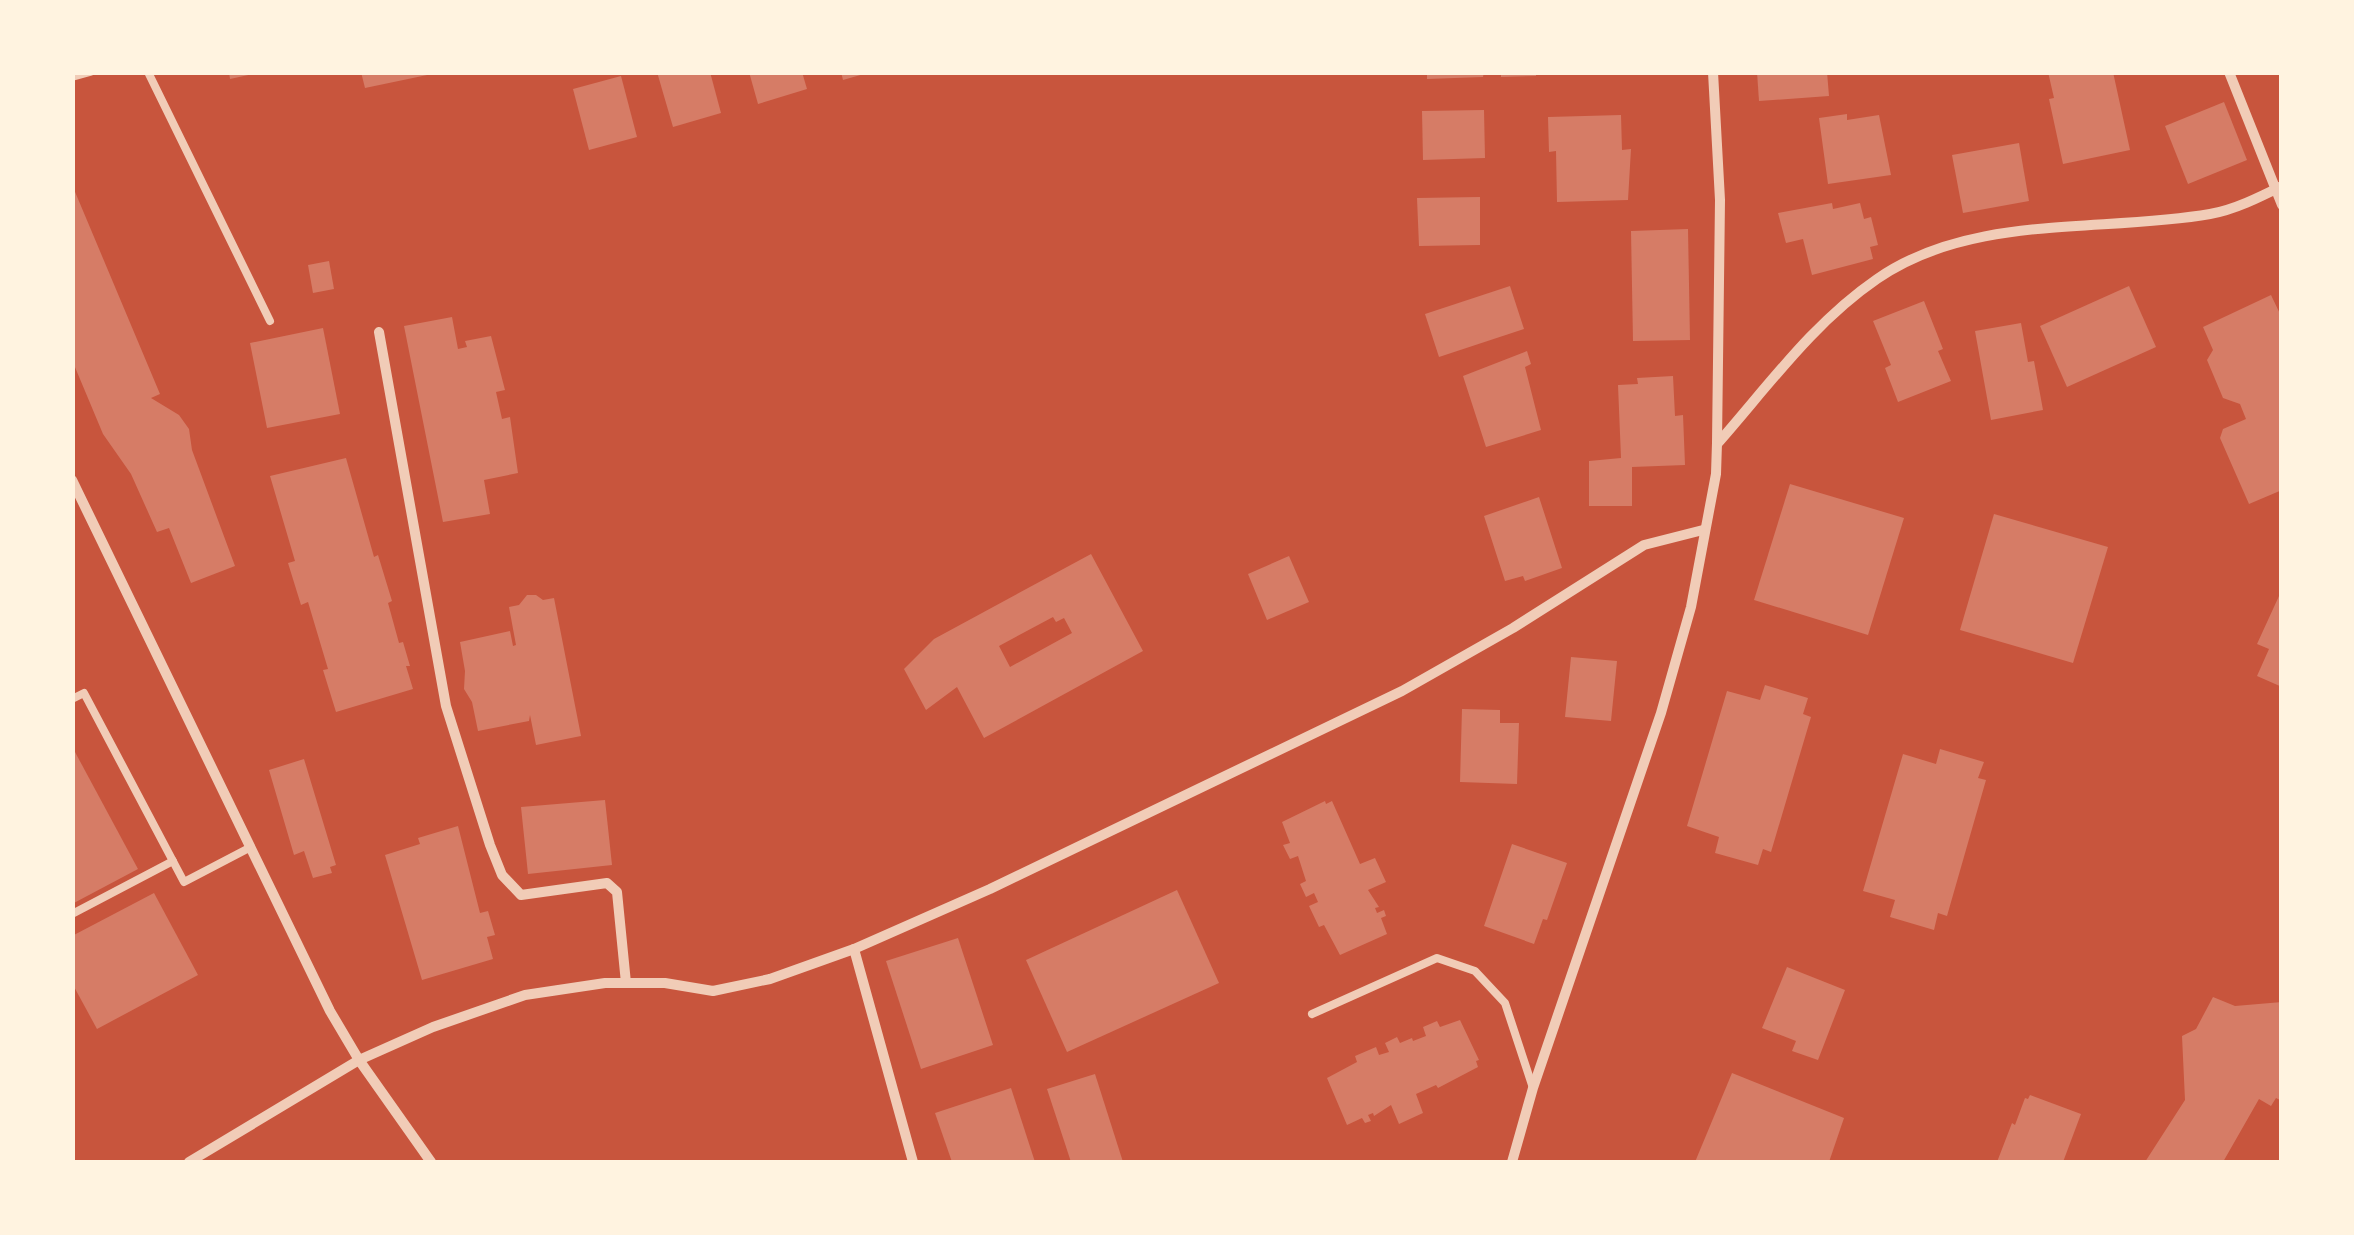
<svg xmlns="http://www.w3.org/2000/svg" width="2354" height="1235" font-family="'Asap Condensed',sans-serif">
<rect width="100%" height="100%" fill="#c8553d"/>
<g fill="#d67c66" fill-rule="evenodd">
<path d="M229 72H253V74L230 79Z"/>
<path d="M361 72H432V74L365 88Z"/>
<path d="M657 72H710L721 113 673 127Z"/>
<path d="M749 72H802L807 89 758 104Z"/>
<path d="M841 72H864V74L843 80Z"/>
<path d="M1427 72H1484L1483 77 1427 79Z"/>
<path d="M1501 72H1536V76L1501 77Z"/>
<path d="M1757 72H1827L1829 96 1759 101Z"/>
<path d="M2048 72H2113L2130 150 2063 164 2049 99 2054 98Z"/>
<path d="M621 76 637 137 589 150 573 89Z"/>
<path d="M2224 102 2247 160 2188 184 2165 126Z"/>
<path d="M1484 110 1485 158 1423 160 1422 111Z"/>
<path d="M1847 114V120L1879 115 1891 175 1828 184 1819 118Z"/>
<path d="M1621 115 1622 150 1631 149 1628 200 1557 202 1556 151 1549 152 1548 117Z"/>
<path d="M2019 143 2029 201 1963 213 1952 155Z"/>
<path d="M73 187 160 394 151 398 179 415 189 429 192 450 235 566 191 583 169 528 157 532 131 474 103 434 72 360Z"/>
<path d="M1480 197V245L1419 246 1417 198Z"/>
<path d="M1832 203 1833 209 1860 203 1864 219 1871 217 1878 245 1870 247 1873 259 1812 275 1803 239 1786 243 1778 213Z"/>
<path d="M1688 229 1690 340 1633 341 1631 231Z"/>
<path d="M329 261 334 289 313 293 308 265Z"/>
<path d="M1510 286 1524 329 1439 357 1425 314Z"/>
<path d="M2129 286 2156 347 2067 387 2040 326Z"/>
<path d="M2271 295 2282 318V490L2249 504 2220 438 2223 429 2246 419 2240 404 2223 398 2207 360 2213 350 2203 327Z"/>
<path d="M1924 301 1943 349 1938 351 1951 381 1898 402 1885 368 1891 365 1873 321Z"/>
<path d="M452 317 458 349 467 347 465 341 491 336 505 390 496 392 502 419 510 417 518 473 484 480 490 514 443 522 404 326Z"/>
<path d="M2021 323 2028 362 2034 361 2043 410 1991 420 1975 331Z"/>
<path d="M323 328 340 414 267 428 250 343Z"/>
<path d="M1527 351 1531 364 1525 367 1541 430 1486 447 1463 376Z"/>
<path d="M1673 376 1675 416 1683 415 1685 465 1632 467V506H1589V461L1621 458 1618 385 1638 384 1637 378Z"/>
<path d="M346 458 374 557 378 555 392 601 388 603 399 643 403 642 410 666H406L413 689 336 712 323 670 328 669 308 602 301 605 288 563 295 561 270 476Z"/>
<path d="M1790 484 1904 518 1868 635 1754 600Z"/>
<path d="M1539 497 1562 568 1525 581 1523 576 1505 581 1484 516Z"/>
<path d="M1994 514 2108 547 2073 663 1960 630Z"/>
<path d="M1091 554 1143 651 984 738 957 687 926 710 904 669 934 639ZM1053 617 1056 622 1064 618 1072 633 1010 667 999 646Z"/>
<path d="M1289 556 1309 602 1267 620 1248 574Z"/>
<path d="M527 595H536L543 600 554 598 581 736 536 745 530 715 529 721 478 731 472 702 464 689 465 671 460 642 510 631 513 646 516 645 509 607 519 605Z"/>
<path d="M2279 596 2282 597V687L2257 676 2269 649 2257 644Z"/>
<path d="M1571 657 1617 661 1611 721 1565 717Z"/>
<path d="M1765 685 1808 698 1803 714 1811 717 1771 852 1763 849 1758 865 1715 853 1719 837 1687 826 1727 691 1760 700Z"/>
<path d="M1462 709 1500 710V723H1519L1517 784 1460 782Z"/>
<path d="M1940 749 1984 762 1978 778 1986 780 1947 916 1938 913 1934 930 1890 917 1895 900 1863 891 1903 754 1936 764Z"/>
<path d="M75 752 138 869 72 904V753Z"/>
<path d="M304 759 336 865 330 867 332 873 313 878 304 851 294 855 269 770Z"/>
<path d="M605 800 612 865 528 874 521 807Z"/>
<path d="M1325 801 1326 804 1332 801 1360 864 1375 858 1386 882 1368 890 1379 907 1375 908 1377 913 1384 910 1386 916 1381 918 1387 934 1340 955 1324 925 1319 927 1309 906 1318 902 1314 893 1306 897 1300 884 1306 881 1298 856 1290 859 1283 845 1290 843 1282 822Z"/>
<path d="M458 826 480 913 488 911 495 935 487 937 493 959 422 980 385 855 420 844 418 838Z"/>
<path d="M1512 844 1567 863 1547 920 1543 919 1534 944 1484 926Z"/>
<path d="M1177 890 1219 983 1067 1052 1026 960Z"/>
<path d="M154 893 198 975 97 1029 72 983V936Z"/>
<path d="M958 938 993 1045 921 1069 886 961Z"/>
<path d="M1787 967 1845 990 1818 1060 1792 1051 1796 1041 1762 1028Z"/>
<path d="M2213 997 2235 1006 2282 1002V1101L2276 1098 2271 1106 2259 1099 2223 1162H2145L2185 1100 2182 1036 2196 1029Z"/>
<path d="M1460 1020 1479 1060 1476 1061 1478 1067 1438 1088 1436 1085 1416 1094 1423 1113 1399 1124 1391 1105 1374 1116 1373 1113 1368 1115 1371 1121 1365 1123 1362 1118 1347 1125 1327 1078 1357 1062 1355 1056 1376 1047 1379 1055 1389 1052 1385 1043 1397 1037 1400 1043 1412 1038 1413 1041 1426 1036 1423 1027 1437 1021 1440 1027Z"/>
<path d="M1732 1073 1844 1118 1829 1162H1695Z"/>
<path d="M1095 1074 1123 1162H1071L1047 1089Z"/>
<path d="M1011 1088 1035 1162H952L935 1113Z"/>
<path d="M2030 1095 2081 1114 2063 1162H1997L2012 1123 2015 1125 2025 1098 2028 1099Z"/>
</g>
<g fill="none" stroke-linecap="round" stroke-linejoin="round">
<g stroke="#f1ccb7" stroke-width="8">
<path d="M148 72 270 321"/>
<path d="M72 77 90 72"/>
<path d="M72 699 84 693 184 882 251 847"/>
<path d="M72 914 173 861"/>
<path d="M1312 1014 1437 958 1475 971 1505 1003 1533 1088"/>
</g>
<g stroke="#f1ccb7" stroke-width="10">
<path d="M2229 72 2282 205"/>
<path d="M379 332 446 706 490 845 502 875 521 895 607 883 617 892 626 983"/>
<path d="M1718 443C1769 385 1813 323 1877 279 1972 213 2102 233 2210 214 2234 210 2260 197 2282 186"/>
<path d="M72 480 330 1011 359 1060 431 1162"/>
<path d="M854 949 913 1162"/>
<path d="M189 1162 359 1060 433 1027 525 995 605 983H665L713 991 770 979 854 949 990 889 1402 691 1513 628 1644 545 1703 530"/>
<path d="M1512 1162 1533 1088 1661 713 1691 607 1716 474 1717 443 1720 200 1713 72"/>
</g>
</g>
<rect width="2354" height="1235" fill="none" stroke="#fff3e0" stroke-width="150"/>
</svg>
